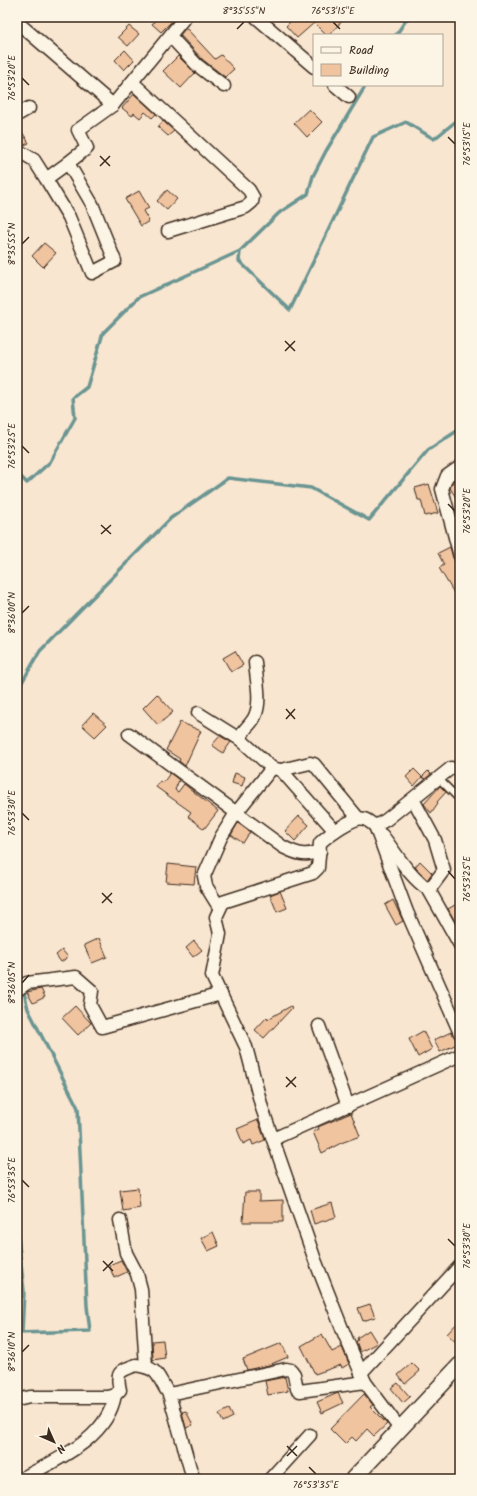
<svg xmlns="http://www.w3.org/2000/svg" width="477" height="1496" font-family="Kalam,sans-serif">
<rect width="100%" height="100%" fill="#f9e6d0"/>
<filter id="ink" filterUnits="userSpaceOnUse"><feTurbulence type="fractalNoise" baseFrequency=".025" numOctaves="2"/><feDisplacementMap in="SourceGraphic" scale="8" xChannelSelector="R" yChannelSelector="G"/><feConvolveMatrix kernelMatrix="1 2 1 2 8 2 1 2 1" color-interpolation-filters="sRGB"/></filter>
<g filter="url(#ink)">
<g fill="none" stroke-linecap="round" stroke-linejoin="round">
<g stroke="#6a9592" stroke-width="3.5">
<path d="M396 35 408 17"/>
<path d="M366 85 326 151 313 176 308 194 279 213 240 251 239 261 290 310 373 137 406 122 434 139 460 118"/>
<path d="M17 473 27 483 50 462 75 418 73 398 87 387 103 333 139 297 240 251"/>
<path d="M17 691 40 651 86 604 171 518 228 478 311 488 369 520 428 450 460 429"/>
<path d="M17 964 28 1009 78 1108 87 1306 90 1331 17 1333"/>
<path d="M17 1227 24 1291 22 1332"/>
</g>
</g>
<g fill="#f1c4a0" stroke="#3b2a1e">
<path d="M158 17H171L174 19 161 32 152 24Z"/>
<path d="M295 17H346L329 35H326L314 23 297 38 286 26Z"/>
<path d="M129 26 139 34 128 46 118 37Z"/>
<path d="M185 29H187L215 59 221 55 234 69 225 77 202 59 180 35Z"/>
<path d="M125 50 134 60 124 70 115 60Z"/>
<path d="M178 56 195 73 181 88 163 71Z"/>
<path d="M134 94 156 114 152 118 145 112 140 118 134 113 132 116 122 108Z"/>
<path d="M309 109 322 122 307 137 294 123Z"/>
<path d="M163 121 174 131 168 136 158 127Z"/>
<path d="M17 124 29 143 17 148Z"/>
<path d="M167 190 177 199 167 210 157 201Z"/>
<path d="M139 191 149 208 143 211 149 221 141 226 125 199Z"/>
<path d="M44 243 56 253 43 267 32 256Z"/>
<path d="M460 477V504L450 488 453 481Z"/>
<path d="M429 484 438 513 425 516 421 500H418L415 488Z"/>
<path d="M450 547 453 558 460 565V603L439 568 444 565 438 553Z"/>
<path d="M235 651 243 665 231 672 223 658Z"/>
<path d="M157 694 173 712 158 725 143 708Z"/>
<path d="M93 713 107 725 95 737 82 725Z"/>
<path d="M180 722 201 731 185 766 179 761 180 759 166 750Z"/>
<path d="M220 736 231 742 223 753 212 745Z"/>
<path d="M414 769 422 777 414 786 406 777Z"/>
<path d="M428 771 431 774 425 779 422 777Z"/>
<path d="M170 773 179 780 175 790 178 792 184 784 218 811 204 829 188 816 191 812 156 787 160 781 163 783Z"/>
<path d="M235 773 245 777 242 786 232 783Z"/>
<path d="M440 786 446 792 437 802 438 803 431 813 424 804Z"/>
<path d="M299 816 309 825 295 841 285 831Z"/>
<path d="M238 823 250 832 243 843 231 835Z"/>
<path d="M420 861 432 873 427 880 415 867Z"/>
<path d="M168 864 196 867 194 884 166 882Z"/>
<path d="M280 891 287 908 277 912 270 895Z"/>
<path d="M393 900 403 921 396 925 385 905Z"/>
<path d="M460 902V930L448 909Z"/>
<path d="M99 938 107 957 92 963 84 945Z"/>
<path d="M194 941 202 950 193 957 186 948Z"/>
<path d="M62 950 68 957 61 962 56 955Z"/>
<path d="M41 989 45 997 33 1003 27 992Z"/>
<path d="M75 1006 91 1023 78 1035 62 1018Z"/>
<path d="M291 1006 292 1008 264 1038 255 1030 267 1017 268 1019Z"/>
<path d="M423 1031 432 1049 418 1057 409 1039Z"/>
<path d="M451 1032 459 1043 440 1052 434 1040Z"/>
<path d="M351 1113 360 1136 341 1143 322 1153 313 1132 319 1129 318 1127Z"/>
<path d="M258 1120 265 1140 253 1145 251 1140 243 1144 237 1129Z"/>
<path d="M138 1188 140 1208 123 1211 120 1190Z"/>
<path d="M245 1192H259V1201L283 1200V1222H243Z"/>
<path d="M332 1203 336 1217 314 1224 310 1210Z"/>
<path d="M213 1232 219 1246 208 1251 201 1238Z"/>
<path d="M121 1260 127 1272 114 1278 109 1265Z"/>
<path d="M370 1304 375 1317 363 1321 358 1308Z"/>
<path d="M460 1320V1346L447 1334Z"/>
<path d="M369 1330 377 1343 360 1352 356 1341 358 1340 357 1338Z"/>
<path d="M322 1334 332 1352 342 1347 349 1364 342 1368 341 1365 315 1374 301 1346Z"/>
<path d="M163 1340 165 1358 153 1360 152 1341Z"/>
<path d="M282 1343 288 1357 269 1365 247 1370 243 1359Z"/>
<path d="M412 1363 420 1371 405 1384 398 1375Z"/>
<path d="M285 1377 288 1391 268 1395 265 1381Z"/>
<path d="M398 1383 410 1397 403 1403 391 1388Z"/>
<path d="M338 1393 343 1403 322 1413 317 1402Z"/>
<path d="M364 1394 373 1405 370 1407 387 1424 374 1436 367 1429 356 1441 352 1437 345 1444 330 1429Z"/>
<path d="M229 1409 233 1417 223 1422 219 1414Z"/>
<path d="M186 1411 193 1425 186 1428 182 1412Z"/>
</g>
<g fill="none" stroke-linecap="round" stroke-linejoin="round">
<g stroke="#3b2a1e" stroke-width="9">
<path id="service" d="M439 779 456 796 460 797"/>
</g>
<g stroke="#3b2a1e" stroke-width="15">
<g id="minor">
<path d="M256 17 314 67"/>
<path d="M17 22 113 105"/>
<path d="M170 36 197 65 224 86"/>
<path d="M132 82 249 190 253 197 252 202 246 207 168 231"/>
<path d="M335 85 349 97"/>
<path d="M17 115 29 108"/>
<path d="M17 156 24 154 34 160 46 179 68 163 92 204 115 261 92 273 69 217 46 179"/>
<path d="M68 163 87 148 78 130 113 105 185 17"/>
<path d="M460 467 447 476 442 489 460 556"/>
<path d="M255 662C256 678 262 701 255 716 251 726 241 729 241 740L272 768 281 770 310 763 314 764 358 818"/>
<path d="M198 713 241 740"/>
<path d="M129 734 283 847C297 854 305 857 320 851"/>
<path d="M281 770 335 831"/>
<path d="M413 799 435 840 444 870 429 890 460 945"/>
<path d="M375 826 407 912 460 1033"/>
<path d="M382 835C396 853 409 877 429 890"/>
<path d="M219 907 206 886 204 876 221 837 236 813 272 768"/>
<path d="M17 990 27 983 76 977 92 991 90 1005 102 1027 221 994"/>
<path d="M319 1026 348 1106"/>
<path d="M273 1139 460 1055"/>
<path d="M120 1220 126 1253 137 1274 141 1289 146 1367"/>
<path d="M361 1373 460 1266"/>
<path d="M169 1394 192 1475 195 1479"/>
<path d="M17 1400 30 1397H107L115 1395 120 1390C116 1372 119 1371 136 1365 162 1369 156 1377 169 1394L286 1369 291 1370 294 1374 297 1389 300 1391 365 1382"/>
<path d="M400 1429 365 1382 343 1331 315 1260 262 1108 246 1047 212 976 220 934 216 917 223 902 313 873 318 868 320 843C327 836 355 815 364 819 368 820 372 824 375 826L386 820 451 768"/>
<path d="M21 1479C57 1459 107 1440 115 1395"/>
<path d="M270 1479 310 1435"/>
</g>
</g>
<g stroke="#3b2a1e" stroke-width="18">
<path id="tertiary" d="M353 1479 460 1365"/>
</g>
<use href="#service" stroke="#fcf5e5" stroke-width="6"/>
<use href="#minor" stroke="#fcf5e5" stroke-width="12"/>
<use href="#tertiary" stroke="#fcf5e5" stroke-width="15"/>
</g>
</g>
<path fill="none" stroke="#3b2a1e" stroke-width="1.5" d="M333 22 340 29M237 29 244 22M22 78 29 85M448 137 455 144M100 156 110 166M100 166 110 156M22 244 29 237M285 341 295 351M285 351 295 341M22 446 29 453M448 504 455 511M101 525 111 534M101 534 111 525M22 613 29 606M286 709 295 719M286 719 295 709M22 813 29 820M448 871 455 879M102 893 112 903M102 903 112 893M22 983 29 975M286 1077 296 1087M286 1087 296 1077M22 1180 29 1187M448 1239 455 1246M103 1261 113 1271M103 1271 113 1261M22 1352 29 1345M287 1446 297 1456M287 1456 297 1446M309 1467 316 1474"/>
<rect width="477" height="1496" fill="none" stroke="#fcf5e5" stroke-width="44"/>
<rect x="313" y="34" width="130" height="52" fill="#fcf5e5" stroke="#afa495"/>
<rect x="321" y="47" width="20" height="6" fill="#fcf5e5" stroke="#afa495"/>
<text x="349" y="54" font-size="12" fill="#3b2a1e">Road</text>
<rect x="321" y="64" width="20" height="12" fill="#f1c4a0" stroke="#afa495"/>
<text x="349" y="74" font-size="12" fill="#3b2a1e">Building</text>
<g transform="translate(54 1442) rotate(135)" stroke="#fcf5e5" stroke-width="3" paint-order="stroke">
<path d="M0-3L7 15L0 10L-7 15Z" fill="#3b2a1e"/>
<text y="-6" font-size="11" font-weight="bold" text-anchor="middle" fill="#3b2a1e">N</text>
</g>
<rect x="22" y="22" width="433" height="1452" fill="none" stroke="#3b2a1e" stroke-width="1.5"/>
<g font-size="10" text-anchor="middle" fill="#3b2a1e">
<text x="244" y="14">8°35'55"N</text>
<text x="333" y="14">76°53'15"E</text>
<text transform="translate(11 78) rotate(-90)" y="4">76°53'20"E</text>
<text transform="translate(466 144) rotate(-90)" y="4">76°53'15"E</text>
<text transform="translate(11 244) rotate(-90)" y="4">8°35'55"N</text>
<text transform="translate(11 446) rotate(-90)" y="4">76°53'25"E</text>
<text transform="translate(466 511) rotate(-90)" y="4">76°53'20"E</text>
<text transform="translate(11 613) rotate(-90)" y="4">8°36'00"N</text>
<text transform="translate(11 813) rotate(-90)" y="4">76°53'30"E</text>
<text transform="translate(466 879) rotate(-90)" y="4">76°53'25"E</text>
<text transform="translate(11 983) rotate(-90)" y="4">8°36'05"N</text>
<text transform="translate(11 1180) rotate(-90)" y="4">76°53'35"E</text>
<text transform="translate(466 1246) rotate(-90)" y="4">76°53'30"E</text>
<text transform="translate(11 1352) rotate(-90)" y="4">8°36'10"N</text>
<text x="316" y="1488">76°53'35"E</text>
</g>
</svg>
